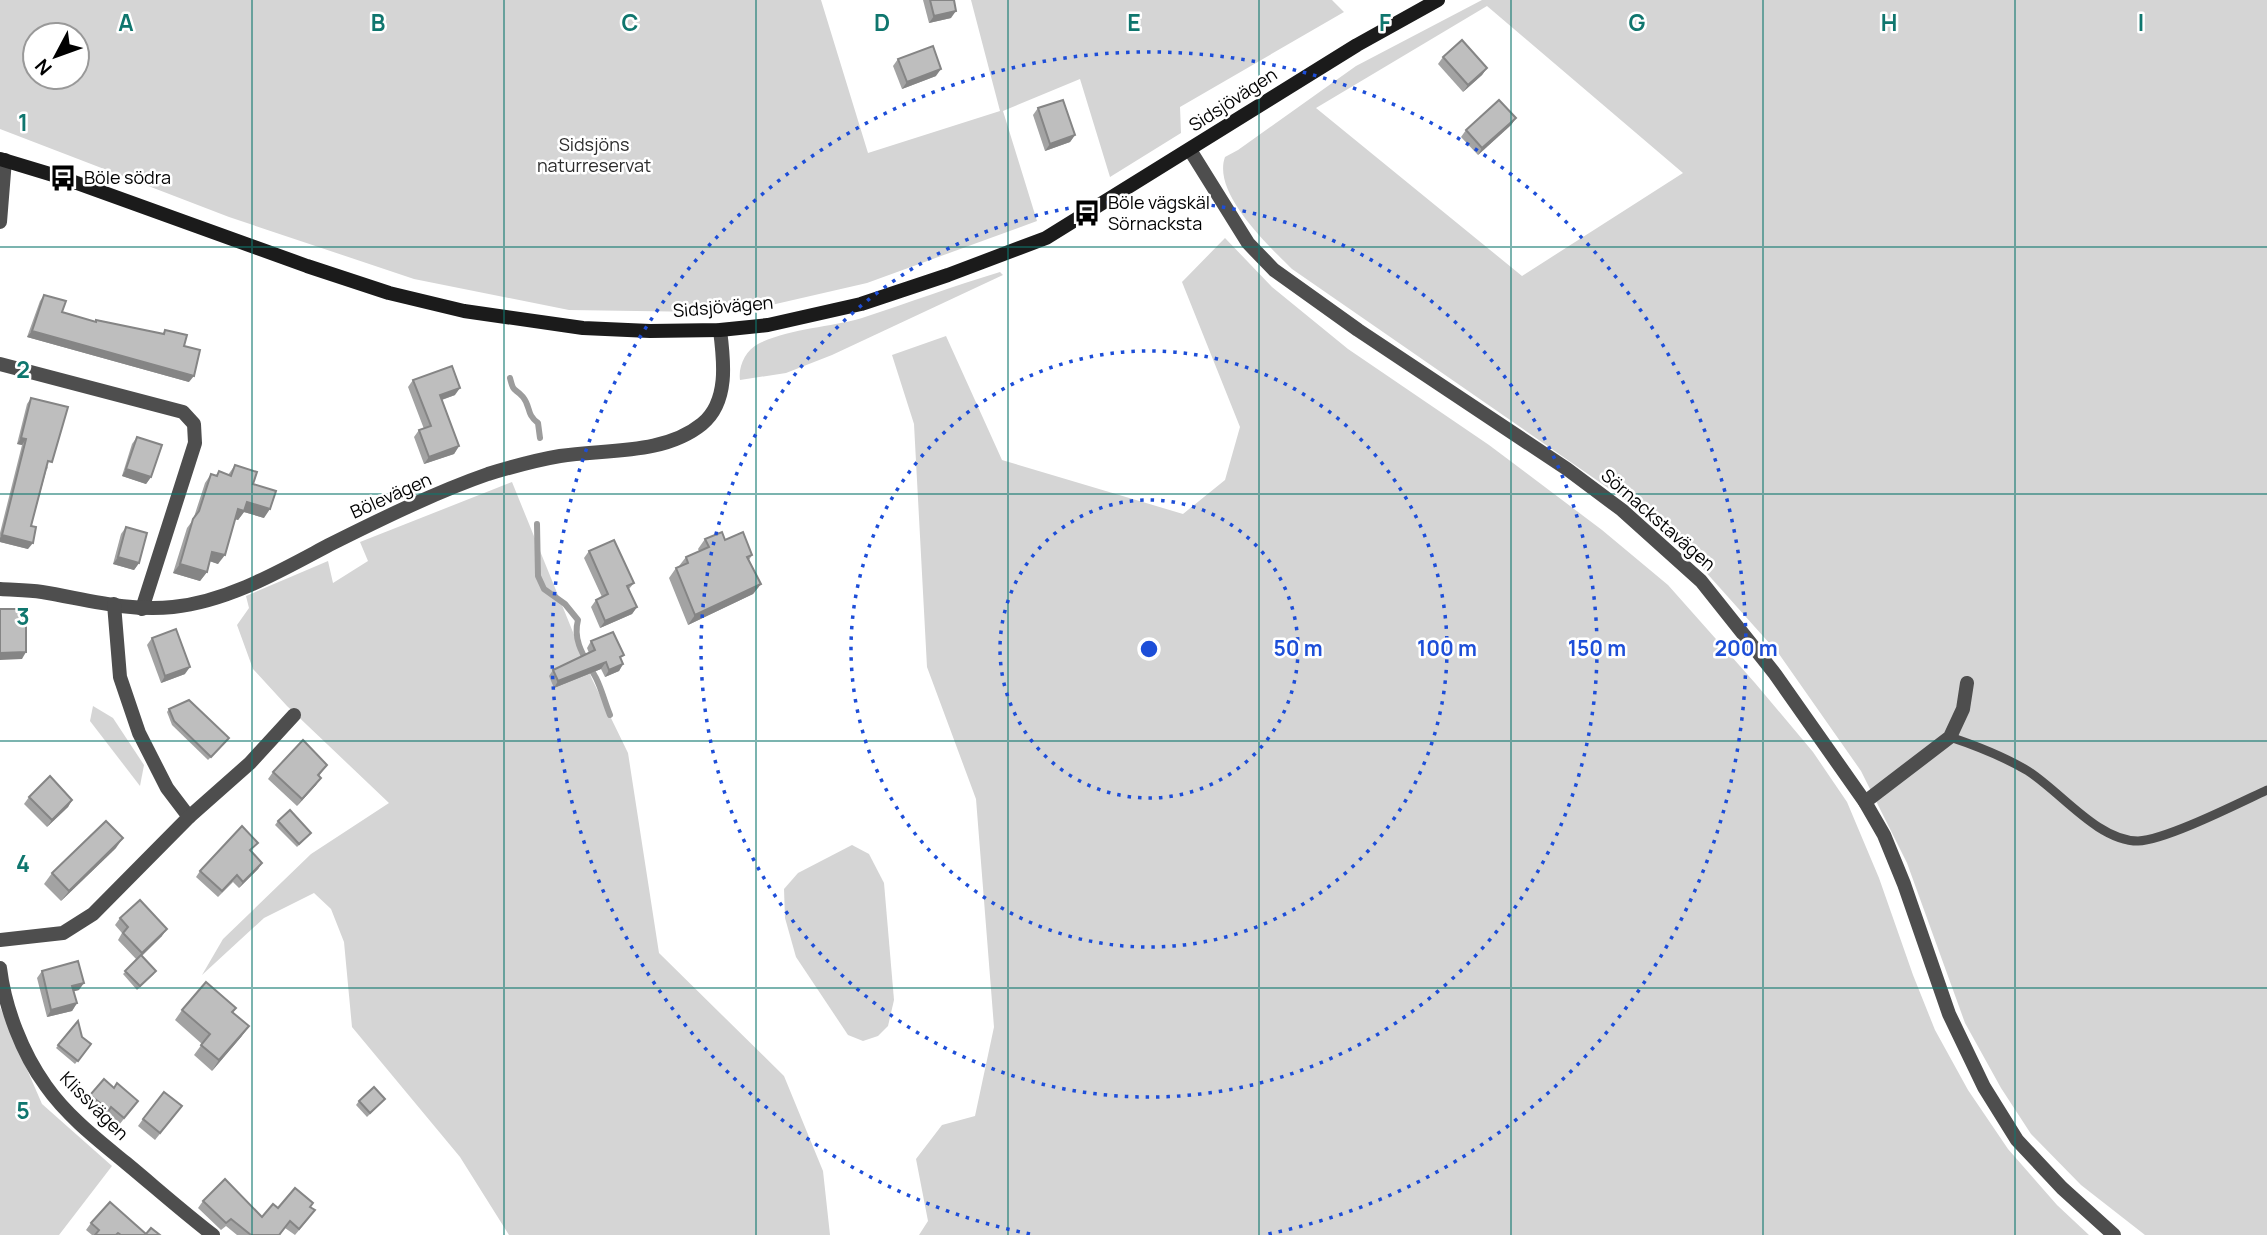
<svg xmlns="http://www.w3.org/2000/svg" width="2267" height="1235" font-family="Manrope,sans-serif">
<rect width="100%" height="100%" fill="#fff"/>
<g fill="#d5d5d5" fill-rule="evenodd">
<path d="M0 0H821L868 153 1000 111 971 0H1332L1344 12 1180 107 1181 133 1110 177 1080 79 1003 111 1037 221 867 283 767 306 704 312 569 310 414 279 229 217 0 129ZM35 35H77V77H35Z"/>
<path d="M1482 0H2267V1235H2145L2081 1185 2031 1134 2001 1088 1965 1023 1907 863 1861 771 1779 654 1695 560 1624 499 1292 269C1268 245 1212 193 1225 157L1238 150 1356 66ZM1487 6 1683 173 1522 276 1316 108Z"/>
<path d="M1225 238 1272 287 1348 349 1489 445 1602 530 1668 585 1755 683 1813 752 1847 802 1879 878 1913 975 1935 1030 1968 1090 2008 1149 2057 1205 2089 1235H919L928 1221 916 1159 942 1125 975 1116 994 1027 976 799 927 667 914 424 892 355 946 336 1002 460 1183 514 1225 480 1240 427 1182 282Z"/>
<path d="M1000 272 1003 275 832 355 786 373 740 380C738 366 746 350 758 344 790 328 828 328 862 318 908 303 953 286 1000 272Z"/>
<path d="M512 482 592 679 628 753 659 953 784 1076 823 1171 830 1235H509L460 1157 352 1027 344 942 331 909 314 893 264 918 202 975 223 939 311 854 389 803 287 706 253 669 237 625 249 608 246 596 328 561 333 583 368 561 360 542Z"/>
<path d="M93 706 113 718 144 765 140 786 90 721Z"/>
<path d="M852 845 869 854 884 883 894 1000 888 1026 878 1036 863 1041 848 1035 796 957 785 918 784 889 798 873Z"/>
<path d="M0 1007 42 1104 112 1166 59 1235H0Z"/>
</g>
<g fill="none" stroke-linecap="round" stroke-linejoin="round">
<g stroke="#9c9c9c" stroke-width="6">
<path d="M510 378C514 394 514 387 523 397 531 407 526 414 538 423L540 438"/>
<path d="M537 524 538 576 544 589 565 604 578 620C572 642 586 659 596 678 602 690 605 703 610 715"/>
</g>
<path stroke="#4e4e4e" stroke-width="9" d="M1950 737C1977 746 2003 756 2028 771 2061 792 2098 841 2138 841 2166 840 2239 803 2267 790"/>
<g stroke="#4e4e4e" stroke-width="14">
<path d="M1190 150 1248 243 1274 270 1358 330 1567 469 1622 510 1701 581 1775 674 1865 802 1884 835 1904 884 1949 1014 1984 1087 2017 1140 2062 1188 2114 1235"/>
<path d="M0 222 5 160"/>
<path d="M0 364 183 412 194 424 195 443 142 609"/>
<path d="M0 589C14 590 28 590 42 592 85 599 129 612 173 607 229 601 280 571 329 545 379 520 436 492 488 474 511 467 536 460 560 456 606 449 664 455 702 424 729 402 724 361 720 330"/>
<path d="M114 604 120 677 139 733 167 788 189 817"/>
<path d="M1865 802 1950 737 1963 709 1967 683"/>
<path d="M0 940 63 933 93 914 189 817 250 763 294 715"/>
<path d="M0 968C5 1008 22 1053 46 1086 67 1116 98 1140 126 1163 155 1187 183 1212 213 1235"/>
</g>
<path stroke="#1b1b1b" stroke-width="14" d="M0 159 63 178 307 266 389 293 464 311 583 328 650 331 720 330 768 325 861 304 948 275 1046 238 1357 45 1438 0"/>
</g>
<g fill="#a3a3a3">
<path d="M923 0H954L951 18 929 23Z"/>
<path d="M1443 57 1487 68 1482 75 1463 92 1438 64Z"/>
<path d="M898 59 936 76 902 89 893 66Z"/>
<path d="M1038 108 1075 135 1070 142 1045 151 1033 115Z"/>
<path d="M1516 118 1511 125 1478 155 1461 137 1466 130Z"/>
<path d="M44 295 62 312 95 322 96 320 163 334 165 330 184 346 189 382 27 337 40 301Z"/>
<path d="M413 380 455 395 442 400 459 446 454 454 424 464 414 437 419 430 424 429 408 387Z"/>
<path d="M31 398 48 469 47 468 31 526 28 549 0 542V533L22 445 17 444 27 404Z"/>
<path d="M137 437 151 477 146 484 122 476 132 444Z"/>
<path d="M235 465 253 484 264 518 244 512 238 520 235 519 218 564 210 561 207 572 200 581 173 573 187 528 193 520 205 483 211 474 216 475 219 471 228 475Z"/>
<path d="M126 527 139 563 134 570 113 564 121 534Z"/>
<path d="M705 539 725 540 752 555 749 560 761 584 753 594 688 625 669 578 676 568 679 566 686 557 699 551 698 549Z"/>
<path d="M589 551 634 583 629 589 637 607 632 614 600 628 591 607 596 600 602 597 584 558Z"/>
<path d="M152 638 185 674 161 683 147 645Z"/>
<path d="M591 641 621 659 623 664 619 671 605 677 601 669 554 688 549 676 553 670 589 653 587 648Z"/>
<path d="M169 709 226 742 208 760 172 725 167 712Z"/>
<path d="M327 765 319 776 316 785 297 806 268 779 273 772Z"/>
<path d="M29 797 72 800 68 807 47 827 24 804Z"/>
<path d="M278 821 311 833 297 847 275 825Z"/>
<path d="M116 848 61 901 44 884 52 873Z"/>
<path d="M254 849 251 851 262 863 258 869 239 888 233 882 218 897 196 877 200 871Z"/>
<path d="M120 918 162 936 142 956 154 974 137 990 123 974 137 960 118 940 122 933 115 925Z"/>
<path d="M42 971 79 990 74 991 77 1003 72 1011 47 1017 37 978Z"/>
<path d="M236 1008 233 1013 249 1026 241 1037 212 1071 194 1055 202 1044 175 1020 182 1010Z"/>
<path d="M78 1021 82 1037 91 1044 75 1064 56 1048Z"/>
<path d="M114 1088 138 1101 119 1125 107 1114 104 1117 85 1102 90 1095Z"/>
<path d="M385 1099 367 1117 356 1105 359 1101Z"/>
<path d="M182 1106 155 1140 138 1126 143 1119Z"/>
<path d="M203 1201 262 1217 278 1208 310 1207V1217L295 1235 285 1228 280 1235H237L226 1226 221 1230 198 1208Z"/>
<path d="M91 1223 146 1234 160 1235H92L86 1230Z"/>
</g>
<g fill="#858585">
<path d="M956 11 951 18 929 23 934 16Z"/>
<path d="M1487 68 1482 75 1463 92 1468 85Z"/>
<path d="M941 69 936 76 902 89 907 82Z"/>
<path d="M1516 118 1511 125 1478 155 1482 148Z"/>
<path d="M1075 135 1070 142 1045 151 1050 144Z"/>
<path d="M32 331 194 376 189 382 27 337Z"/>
<path d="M460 388 455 395 435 402 440 395Z"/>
<path d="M21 438 26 439 22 445 17 444Z"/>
<path d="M459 446 454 454 424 464 429 457Z"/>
<path d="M126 469 151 477 146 484 122 476Z"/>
<path d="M247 502 270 509 264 518 244 512 238 520 232 518 238 509Z"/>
<path d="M2 535 33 543 28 549 0 542V538Z"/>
<path d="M212 552 225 555 218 564 206 560Z"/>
<path d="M118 557 139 563 134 570 113 564Z"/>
<path d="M180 564 207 572 200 581 173 573Z"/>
<path d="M761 584 753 594 688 625 695 615Z"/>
<path d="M637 607 632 614 600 628 605 621Z"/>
<path d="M26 652 22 659 0 660V653Z"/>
<path d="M606 662 601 669 554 688 558 681Z"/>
<path d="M623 664 619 671 605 677 609 670Z"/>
<path d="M190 667 185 674 161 683 165 676Z"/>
<path d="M321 778 316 785 297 806 302 799Z"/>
<path d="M72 800 68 807 47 827 52 820Z"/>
<path d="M123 838 116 848 61 901 69 891Z"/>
<path d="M262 863 258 869 239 888 243 882Z"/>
<path d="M167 929 162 936 137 960 142 953Z"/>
<path d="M84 983 79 990 67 993 72 986Z"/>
<path d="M77 1003 72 1011 47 1017 51 1010Z"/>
<path d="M249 1026 241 1037 212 1071 219 1060Z"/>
</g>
<g fill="#bebebe" stroke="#858585" stroke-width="2">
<path d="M930 0H954L956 11 934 16Z"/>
<path d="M1462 40 1487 68 1468 85 1443 57Z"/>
<path d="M933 46 941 69 907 82 898 59Z"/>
<path d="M1063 100 1075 135 1050 144 1038 108Z"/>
<path d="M1499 100 1516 118 1482 148 1466 130Z"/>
<path d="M44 295 66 301 62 312 96 322V320L164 334 165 330 187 335 184 346 200 350 194 376 32 331Z"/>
<path d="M452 366 460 388 440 395 459 446 429 457 419 430 431 426 413 380Z"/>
<path d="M31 398 68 407 52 462 48 461 31 526 36 527 33 543 2 535 26 439 21 438Z"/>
<path d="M137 437 162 445 151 477 126 469Z"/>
<path d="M235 465 257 472 253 484 276 491 270 509 247 502 244 511 238 509 225 555 212 552 207 572 180 564 193 519 199 511 211 474 217 476 219 471 231 476Z"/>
<path d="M126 527 147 533 139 563 118 557Z"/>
<path d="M722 532 725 540 743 532 752 555 747 557 761 584 695 615 676 568 688 563 686 557 709 547 705 539Z"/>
<path d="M614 540 634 583 627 586 637 607 605 621 596 600 608 594 589 551Z"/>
<path d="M0 609H26V652L0 653Z"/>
<path d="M176 629 190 667 165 676 152 638Z"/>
<path d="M613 632 624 655 620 657 623 664 609 670 606 662 558 681 553 670 595 650 591 641Z"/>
<path d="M189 700 229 738 211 757 174 721 169 709Z"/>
<path d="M303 740 327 765 318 775 321 778 302 799 273 772Z"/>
<path d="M50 776 72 800 52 820 29 797Z"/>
<path d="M290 810 311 833 299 844 278 821Z"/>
<path d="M106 821 123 838 69 891 52 873Z"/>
<path d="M242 826 258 843 250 850 262 863 243 882 237 875 222 891 200 871Z"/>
<path d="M140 900 167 929 142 953 123 933 128 927 120 918Z"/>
<path d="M141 955 156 971 140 986 125 971Z"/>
<path d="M78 961 84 983 72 986 77 1003 51 1010 42 971Z"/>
<path d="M206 982 236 1008 232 1012 249 1026 219 1060 201 1045 210 1034 182 1010Z"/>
<path d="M78 1021 82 1037 91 1044 78 1061 58 1045Z"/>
<path d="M104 1079 114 1088 117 1083 138 1101 124 1118 111 1107 109 1110 90 1095Z"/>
<path d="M374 1087 385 1099 370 1113 359 1101Z"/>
<path d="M164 1092 182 1106 160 1133 143 1119Z"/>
<path d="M225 1179 262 1217 273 1204 278 1208 295 1188 313 1203 310 1207 315 1210 299 1229 290 1221 279 1235H251L231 1219 226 1223 203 1201Z"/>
<path d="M110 1202 146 1234 151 1228 160 1235H121L118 1233 116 1235H95L99 1230 91 1223Z"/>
</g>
<path fill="none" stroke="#0f766e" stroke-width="2" stroke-opacity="0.55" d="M252 0V1235M504 0V1235M756 0V1235M1008 0V1235M1259 0V1235M1511 0V1235M1763 0V1235M2015 0V1235M0 247H2267M0 494H2267M0 741H2267M0 988H2267"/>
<g fill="none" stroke="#1d4ed8" stroke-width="3.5" stroke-dasharray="3.5 7">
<circle cx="1149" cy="649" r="149"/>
<circle cx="1149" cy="649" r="298"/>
<circle cx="1149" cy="649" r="448"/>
<path d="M1030 1234A597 597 0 1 1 1268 1234"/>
</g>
<defs>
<g id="bus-bare" transform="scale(2.1)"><path d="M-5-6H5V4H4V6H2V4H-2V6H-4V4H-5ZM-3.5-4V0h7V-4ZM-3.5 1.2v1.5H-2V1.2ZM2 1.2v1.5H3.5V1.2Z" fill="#000" stroke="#fff" stroke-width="2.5" paint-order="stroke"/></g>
</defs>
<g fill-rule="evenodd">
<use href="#bus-bare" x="63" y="178"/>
<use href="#bus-bare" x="1087" y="213"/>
</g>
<g text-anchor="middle" stroke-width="5" stroke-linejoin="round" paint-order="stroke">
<g font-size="18" fill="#000" stroke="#fff">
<text transform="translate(1233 100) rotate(-33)" y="6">Sidsjövägen</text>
<text transform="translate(723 307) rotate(-5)" y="6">Sidsjövägen</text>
<text transform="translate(391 496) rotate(-24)" y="6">Bölevägen</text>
<text transform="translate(1658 520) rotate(41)" y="6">Sörnackstavägen</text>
<text transform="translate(94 1106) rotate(45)" y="6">Klissvägen</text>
</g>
<g font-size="18" fill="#2c2c2c" stroke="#fff">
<text x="594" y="151">Sidsjöns<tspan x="594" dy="21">naturreservat</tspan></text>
</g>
<g font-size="18" fill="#000" stroke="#fff" text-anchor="start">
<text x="84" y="184">Böle södra</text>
<text x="1108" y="209">Böle vägskäl<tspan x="1108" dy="21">Sörnacksta</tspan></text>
</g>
</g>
<g font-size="23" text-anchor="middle" font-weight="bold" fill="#0f766e" stroke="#fff" stroke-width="5" stroke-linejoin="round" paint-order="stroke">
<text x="126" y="31">A</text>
<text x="378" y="31">B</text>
<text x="630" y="31">C</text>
<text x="882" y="31">D</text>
<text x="1134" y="31">E</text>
<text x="1385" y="31">F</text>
<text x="1637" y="31">G</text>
<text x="1889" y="31">H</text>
<text x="2141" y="31">I</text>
<text x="23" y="131">1</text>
<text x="23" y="378">2</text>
<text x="23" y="625">3</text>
<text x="23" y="872">4</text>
<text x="23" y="1119">5</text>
</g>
<circle cx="1149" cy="649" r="10" fill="#1d4ed8" stroke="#fff" stroke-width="3.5"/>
<g font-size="21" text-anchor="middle" font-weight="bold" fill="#1d4ed8" stroke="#fff" stroke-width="5" stroke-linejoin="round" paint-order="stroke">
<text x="1298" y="656">50 m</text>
<text x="1447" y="656">100 m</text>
<text x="1597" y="656">150 m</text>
<text x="1746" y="656">200 m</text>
</g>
<g transform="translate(56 56) rotate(229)"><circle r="33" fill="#ffffff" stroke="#999999" stroke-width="2"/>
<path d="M0-5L12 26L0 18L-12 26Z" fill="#000000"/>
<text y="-10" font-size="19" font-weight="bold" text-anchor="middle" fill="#000000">N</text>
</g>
</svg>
